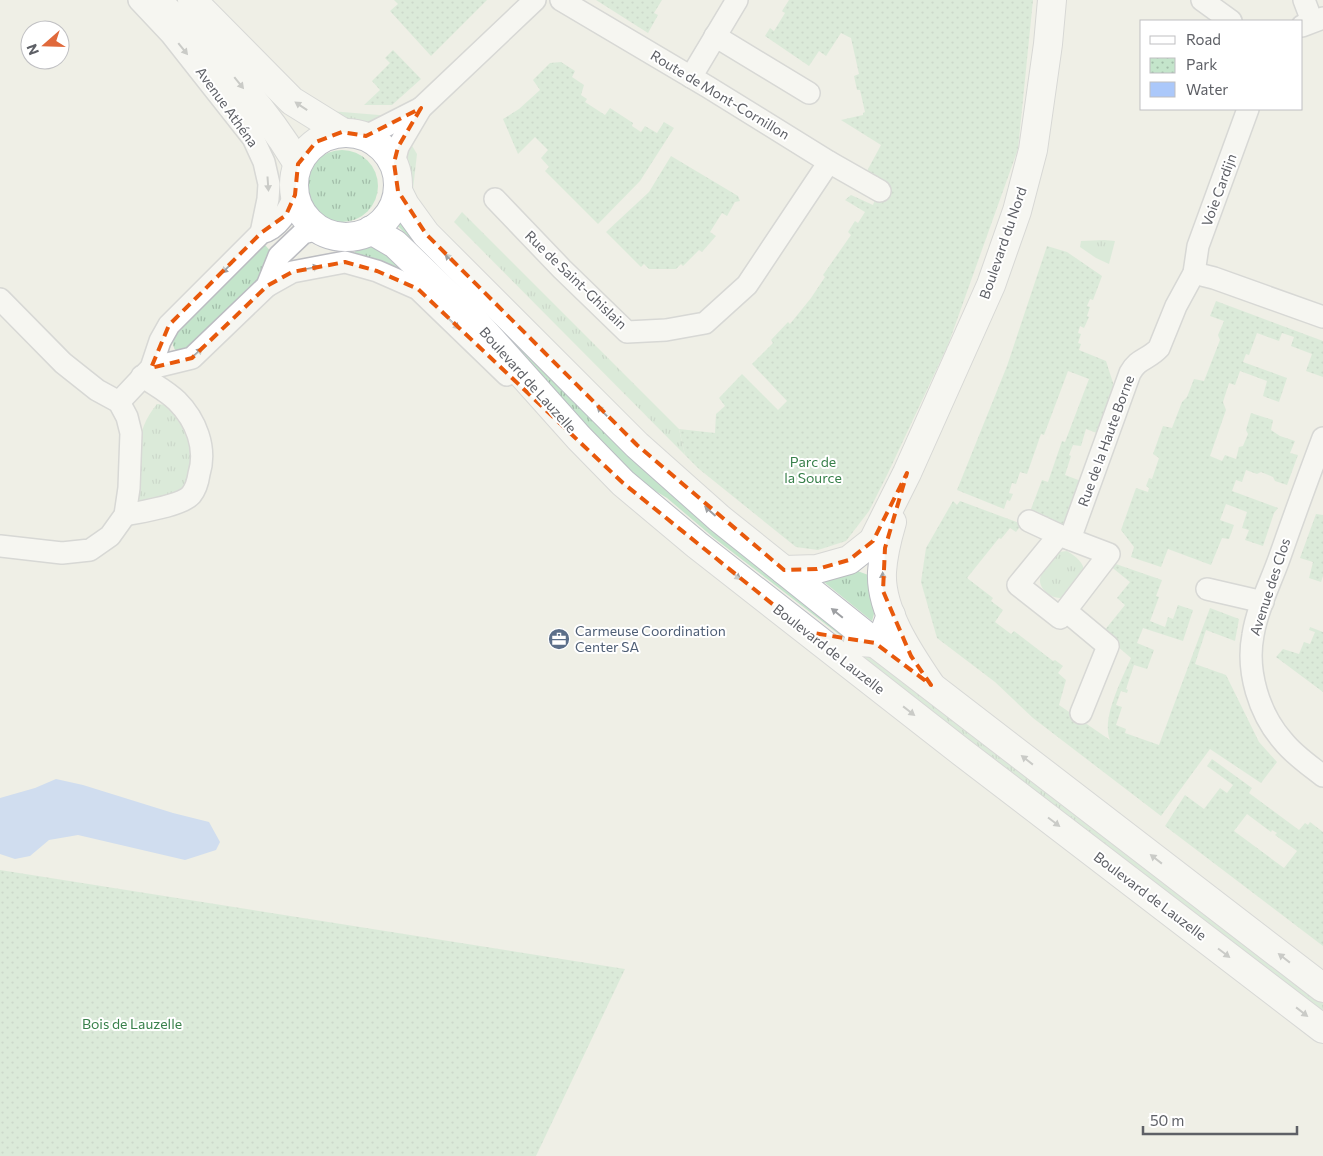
<svg xmlns="http://www.w3.org/2000/svg" width="1323" height="1156" font-family="Commissioner,sans-serif">
<defs>
<pattern id="grass-tufts" width="24" height="20" patternUnits="userSpaceOnUse" patternTransform="scale(1.25)"><rect width="24" height="20" fill="#c4e5cb"/><path d="M3 7l-1-3M5 7V3M7 7l1-3M15 17l-1-3M17 17v-4M19 17l1-3" fill="none" stroke="#a2bda9"/></pattern>
<pattern id="park-dots" width="8" height="8" patternUnits="userSpaceOnUse" patternTransform="scale(1.25)"><rect width="8" height="8" fill="#c4e5cb"/><path d="M2 2h.1M6 6h.1" fill="none" stroke="#a2bda9" stroke-width="1.8" stroke-linecap="round"/></pattern>
</defs>
<rect width="100%" height="100%" fill="#efefe6"/>
<g fill="url(#grass-tufts)">
<path d="M330 111 379 115 385 118C358 131 353 128 330 111Z"/>
<path d="M411 144 417 154 412 198C402 174 399 168 411 144Z"/>
<circle cx="342" cy="186" r="36"/>
<path d="M462 212 679 429 685 455 454 222Z"/>
<path d="M399 215 850 637 841 636 714 538 667 498 631 476 490 320 394 222Z"/>
<path d="M1104 240 1115 241 1109 264 1096 258 1080 247 1081 241Z"/>
<path d="M265 245 274 255 253 289 191 351 179 353C169 346 173 339 179 331Z"/>
<path d="M378 247 410 262 400 275 354 254 357 248Z"/>
<path d="M157 404C161 404 166 405 168 407 187 419 195 449 192 470 190 477 185 485 182 491L143 503 138 499C136 464 134 431 157 404Z"/>
<path d="M1067 551C1077 557 1083 562 1085 573L1063 598C1055 598 1051 597 1045 591 1031 577 1050 563 1059 552Z"/>
<path d="M852 569 871 576 874 614 872 621 824 582V579Z"/>
<path d="M873 653 1323 997V1020L862 658 867 657Z"/>
</g>
<g fill="url(#park-dots)" fill-rule="evenodd">
<path d="M394 0H487L431 56 390 11 398 4Z"/>
<path d="M596 0H662L654 13 658 15 648 33Z"/>
<path d="M789 0H1033L1018 149 948 345 888 473 869 511 846 541 818 550 796 547 699 469 685 455 679 429 715 433 716 414 725 406 719 398 742 374 778 410 787 401 752 364 773 343 771 340 788 322 790 324 811 298 825 277 823 275 851 235 848 232 855 221 858 223 865 212 845 200 851 195 873 205 883 180 867 171 881 145 841 120 863 115V113L865 112 860 90H857L854 76 859 74 851 38 841 33 826 56 819 51 809 66 765 36 770 28 774 31 785 13 782 11Z"/>
<path d="M393 50 421 79 392 105H364L380 90 372 81 390 63 385 58Z"/>
<path d="M561 62 575 71 572 77 584 85 581 95 587 99 585 102 605 115 610 108 633 123 632 126 641 132 645 126 657 133 664 122 674 128 640 181 598 224 545 171 549 167 541 158 548 150 535 137 518 154 503 119 519 109 540 90 533 80 550 63Z"/>
<path d="M671 156 738 196 740 201 735 202 727 216 722 213 710 232 716 236 702 252 699 250 683 266 681 264 676 269H649L644 264 641 267 606 232 649 192Z"/>
<path d="M1047 246 1067 252 1102 276 1093 300 1090 299 1087 306 1090 307 1087 316 1089 317 1084 328 1080 326 1078 333 1081 334 1078 343 1081 344 1079 350 1106 361 1114 386 1097 433 1086 429 1081 446 1073 445 1069 455 1071 456 1065 475 1081 481 1066 527 1028 517 1042 480 1048 482 1062 441 1065 442 1089 379 1068 371 1044 435 1041 434 1027 474 1020 472 1016 484 1012 483 1009 493 1013 494 1010 501 1007 500 1004 509 957 490 1007 366Z"/>
<path d="M1216 301 1323 341V377L1306 371 1312 354 1291 346 1294 337 1282 333 1279 341 1257 333 1249 355 1246 354 1243 362 1287 378 1279 402 1263 396 1267 381 1240 371 1235 385 1229 383 1223 402 1226 410 1210 456 1222 461 1225 455 1236 459 1239 447 1243 446 1248 434 1246 430 1251 413 1273 420 1271 430 1280 436 1295 441 1290 453 1298 455 1287 485 1275 481 1273 477 1261 472 1257 474 1246 470 1242 482 1236 480 1232 491 1278 508 1274 513 1263 546 1245 540 1249 530 1242 528 1247 512 1226 504 1220 520 1234 525 1229 539 1222 538 1211 565 1168 549 1161 567 1131 557 1134 547 1121 530 1136 488 1148 492 1149 488 1146 486 1149 478 1152 479 1159 458 1153 454 1163 426 1172 428 1182 402 1187 397 1194 379 1204 381 1220 340 1218 335 1224 321 1210 316Z"/>
<path d="M953 501 957 505 960 501 1022 524 1016 532 1010 528 1001 539 999 538 967 578 993 598 991 601 1003 610 995 622 1011 634 1014 631 1053 661 1055 660 1063 666 1058 673 1066 680 1059 705 1110 740C1101 719 1122 679 1131 658L1110 640 1104 631 1125 605 1117 598 1130 582 1109 565 1110 562 1162 580 1156 596 1159 597 1150 621 1165 627 1168 617 1173 619 1178 605 1193 610 1183 641 1143 628 1137 643 1154 650 1147 669 1134 665 1126 689 1128 690 1127 693 1121 691 1116 705 1122 707 1116 725 1126 729 1125 733 1159 745 1210 608 1239 619 1235 641 1206 630 1195 664 1226 675 1259 742 1277 762 1261 783 1210 749 1161 816 1033 718 995 682 937 638 921 582 926 548Z"/>
<path d="M1316 514 1323 515V576L1321 582 1309 578 1313 562 1300 558Z"/>
<path d="M1310 627 1323 632V692L1276 657 1283 649 1299 654 1304 642 1310 644 1315 632 1309 630Z"/>
<path d="M1212 759 1252 788 1249 793 1299 830 1305 823 1308 825 1310 822 1323 832V946L1165 826 1185 795 1204 809 1220 788 1227 793 1233 785 1207 766ZM1247 814 1271 832 1272 830 1277 833 1275 835 1297 851 1284 868 1234 831Z"/>
<path d="M0 870 625 969 536 1156H0Z"/>
</g>
<path fill="#abc8fa" d="M56 779 83 785 173 813 209 822 220 842 216 850 185 860 78 835 49 840 30 856 15 859 0 854V798L35 788Z"/>
<g fill="none" stroke-linecap="round" stroke-linejoin="round">
<g stroke="#bbbcc1" stroke-width="24">
<g id="minor">
<path d="M139 0 171 34 253 138 264 162 269 184 268 199 261 233"/>
<path d="M561 0 708 87 829 162 880 191"/>
<path d="M1202 0 1231 21"/>
<path d="M1304 0 1312 21"/>
<path d="M1302 26 1323 18"/>
<path d="M715 36 809 93"/>
<path d="M691 77 737 0"/>
<path d="M366 136 421 108"/>
<path d="M394 163 398 147 421 108 535 0"/>
<path d="M495 199 562 269 627 332 666 330 705 323 747 285 829 162"/>
<path d="M1194 273 1214 278 1323 317"/>
<path d="M267 286 292 272 345 262 377 271 418 289 507 375"/>
<path d="M0 299 63 363 97 390 119 402 127 417 131 433 129 488 125 515 110 536 90 550 62 553 0 546"/>
<path d="M151 368 192 358 267 286 279 256 303 233 318 229"/>
<path d="M119 402 151 368 160 341 169 325 261 233C279 229 288 210 295 195"/>
<path d="M1323 438C1308 478 1293 519 1279 559 1270 584 1257 609 1253 635 1246 671 1259 714 1283 741 1294 755 1309 765 1323 776"/>
<path d="M125 515C139 512 181 506 191 495 195 490 198 481 199 474 207 448 196 420 177 401 167 391 153 384 142 376"/>
<path d="M1029 521 1059 535 1109 554 1060 618 1018 585 1059 535"/>
<path d="M1070 539 1130 373C1138 358 1148 360 1159 348L1176 306 1194 273 1198 246 1248 109"/>
<path d="M1207 589 1263 602"/>
<path d="M1066 611 1108 646 1081 713"/>
</g>
</g>
<g stroke="#bbbcc1" stroke-width="30">
<g id="tertiary">
<path d="M892 522C887 539 883 554 882 572 880 610 909 653 930 684"/>
<path d="M784 570 817 569 849 560 873 541 907 473 991 285 1017 211 1033 150 1048 44 1052 0"/>
</g>
</g>
<g stroke="#bbbdc3" stroke-width="30">
<g id="secondary">
<path d="M155 0C210 49 260 101 298 164"/>
<path d="M192 0 292 101 342 132"/>
<circle cx="346" cy="185" r="52"/>
<path d="M398 191 405 205 426 234 637 445 719 518 875 643 1323 988"/>
<path d="M371 230 395 244 470 316 579 438 623 483 697 545 959 750 1323 1029"/>
<path d="M858 642 875 643 885 631 891 615"/>
</g>
</g>
<use href="#minor" stroke="#fff" stroke-width="21"/>
<use href="#tertiary" stroke="#fff" stroke-width="28"/>
<use href="#secondary" stroke="#fff" stroke-width="28"/>
</g>
<defs><path id="oneway-solid" d="M-6-.8H1V-3.2L6.5 0L1 3.2V.8H-6Z" transform="scale(1.25)"/></defs>
<g fill="#9ea0a3">
<use href="#oneway-solid" transform="translate(183 49) rotate(51)"/>
<use href="#oneway-solid" transform="translate(239 83) rotate(51)"/>
<use href="#oneway-solid" transform="translate(301 106) rotate(-146)"/>
<use href="#oneway-solid" transform="translate(268 184) rotate(86)"/>
<use href="#oneway-solid" transform="translate(450 259) rotate(-135)"/>
<use href="#oneway-solid" transform="translate(227 268) rotate(135)"/>
<use href="#oneway-solid" transform="translate(312 268) rotate(-12)"/>
<use href="#oneway-solid" transform="translate(454 324) rotate(44)"/>
<use href="#oneway-solid" transform="translate(197 353) rotate(-41)"/>
<use href="#oneway-solid" transform="translate(602 411) rotate(-135)"/>
<use href="#oneway-solid" transform="translate(710 511) rotate(-138)"/>
<use href="#oneway-solid" transform="translate(735 575) rotate(38)"/>
<use href="#oneway-solid" transform="translate(883 579) rotate(-93)"/>
<use href="#oneway-solid" transform="translate(837 613) rotate(-141)"/>
<use href="#oneway-solid" transform="translate(909 711) rotate(38)"/>
<use href="#oneway-solid" transform="translate(1027 760) rotate(-142)"/>
<use href="#oneway-solid" transform="translate(1054 822) rotate(37)"/>
<use href="#oneway-solid" transform="translate(1156 859) rotate(-142)"/>
<use href="#oneway-solid" transform="translate(1224 953) rotate(37)"/>
<use href="#oneway-solid" transform="translate(1284 958) rotate(-142)"/>
<use href="#oneway-solid" transform="translate(1302 1012) rotate(38)"/>
</g>
<path d="M0 0H1323V1156H0ZM421 108 398 147 394 163 398 191 426 234 637 445 784 570 817 569 849 560 873 541 907 473 885 548 883 591 911 656 931 685 875 643 807 632 623 483 418 289 377 271 345 262 292 272 267 286 192 358 151 368 169 325 261 233 286 215 295 195 298 164 316 142 342 132 366 136Z" fill="#efefe6" fill-opacity=".55" fill-rule="evenodd"/>
<path fill="none" stroke="#e8590c" stroke-width="4" stroke-dasharray="10 6" stroke-linejoin="round" d="M421 108 398 147 394 163 398 191 426 234 637 445 784 570 817 569 849 560 873 541 907 473 885 548 883 591 911 656 931 685 875 643 807 632 623 483 418 289 377 271 345 262 292 272 267 286 192 358 151 368 169 325 261 233 286 215 295 195 298 164 316 142 342 132 366 136Z"/>
<defs>
<g id="office-disc" transform="scale(1.125)"><circle r="9.5" fill="#5c6f8a" stroke="#fff"/><path d="M-6-3h4V-5.5h4V-3h4V5H-6ZM-1-4.5V-3h2v-1.5ZM-6 0V1H6V0Z" fill="#fff"/></g>
</defs>
<g fill-rule="evenodd">
<use href="#office-disc" x="559" y="639"/>
</g>
<g text-anchor="middle" stroke-width="4" stroke-linejoin="round" paint-order="stroke">
<g font-size="14" fill="#5e6066" stroke="#fff">
<text transform="translate(720 95) rotate(31)" y="5">Route de Mont-Cornillon</text>
<text transform="translate(227 107) rotate(54)" y="5">Avenue Athéna</text>
<text transform="translate(1219 190) rotate(-70)" y="5">Voie Cardijn</text>
<text transform="translate(1003 243) rotate(-71)" y="5">Boulevard du Nord</text>
<text transform="translate(576 280) rotate(44)" y="5">Rue de Saint-Ghislain</text>
<text transform="translate(528 380) rotate(48)" y="5">Boulevard de Lauzelle</text>
<text transform="translate(1106 441) rotate(-70)" y="5">Rue de la Haute Borne</text>
<text transform="translate(1270 587) rotate(-72)" y="5">Avenue des Clos</text>
<text transform="translate(829 649) rotate(38)" y="5">Boulevard de Lauzelle</text>
<text transform="translate(1150 896) rotate(37)" y="5">Boulevard de Lauzelle</text>
</g>
<g font-size="14" fill="#39814b" stroke="#fff">
<text x="813" y="467">Parc de<tspan x="813" dy="16">la Source</tspan></text>
<text x="132" y="1029">Bois de Lauzelle</text>
</g>
<g font-size="14" fill="#4e5e75" stroke="#fff" text-anchor="start">
<text x="575" y="636">Carmeuse Coordination<tspan x="575" dy="16">Center SA</tspan></text>
</g>
</g>
<rect x="1140" y="20" width="162" height="90" fill="#ffffff" stroke="#bfbfc2"/>
<rect x="1150" y="36" width="25" height="8" fill="#ffffff" stroke="#bfbfc2"/>
<text x="1186" y="45" font-size="15" fill="#5e6066">Road</text>
<rect x="1150" y="58" width="25" height="15" fill="url(#park-dots)" stroke="#bfbfc2"/>
<text x="1186" y="70" font-size="15" fill="#5e6066">Park</text>
<rect x="1150" y="82" width="25" height="15" fill="#abc8fa" stroke="#bfbfc2"/>
<text x="1186" y="95" font-size="15" fill="#5e6066">Water</text>
<g transform="translate(45 45) rotate(250)"><circle r="24" fill="#ffffff" stroke="#bfbfc2"/>
<path d="M0-4L9 19L0 12L-9 19Z" fill="#e0693b"/>
<text y="-8" font-size="14" font-weight="bold" text-anchor="middle" fill="#5e6066">N</text>
</g>
<path d="M1143 1126v8h154v-8" fill="none" stroke="#5e6066" stroke-width="2.5"/>
<text x="1150" y="1126" font-size="15" fill="#5e6066" stroke="#ffffff" stroke-width="4" paint-order="stroke">50 m</text>
</svg>
